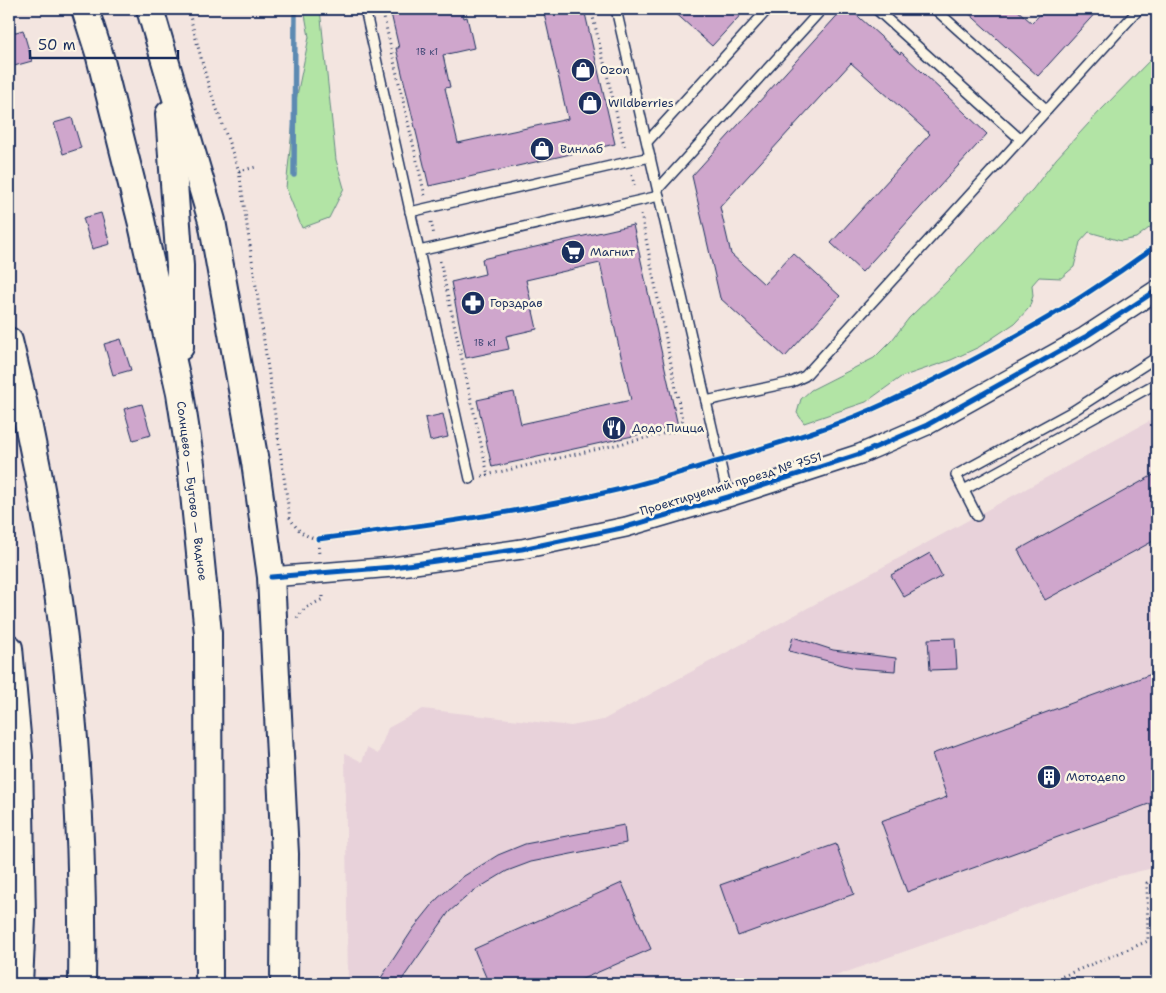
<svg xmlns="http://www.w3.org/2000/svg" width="1166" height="993" font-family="'Shantell Sans',sans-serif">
<rect width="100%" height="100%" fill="#f3e5e0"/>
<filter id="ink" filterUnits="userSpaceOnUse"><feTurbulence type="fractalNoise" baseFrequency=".02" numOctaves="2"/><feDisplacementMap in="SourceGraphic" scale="10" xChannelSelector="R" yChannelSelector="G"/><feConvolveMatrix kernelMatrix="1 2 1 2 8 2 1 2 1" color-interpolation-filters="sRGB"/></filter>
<g filter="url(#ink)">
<path fill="#e8d2da" d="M1157 417V867L1111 878 813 984H348L345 753 362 762 367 748 378 754 388 728 423 709 571 726 603 720Z"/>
<g fill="#b2e4a5" stroke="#668a82">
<path d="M304 9H320L336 160 344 188 329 218 302 228 286 188 294 110 309 37Z"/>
<path d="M1157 53V222L1136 238 1121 241 1089 232 1080 242 1074 267 1061 278 1039 277 1032 285 1033 296 1029 308 1015 323 979 347 951 360 901 377 866 402 804 423 797 413 801 399 811 390 874 358 892 340 909 318 950 278 1033 189 1056 159 1100 111Z"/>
</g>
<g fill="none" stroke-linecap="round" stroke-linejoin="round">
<path stroke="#5d8ab2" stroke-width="5.5" d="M294 175 295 9"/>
</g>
<g fill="#cfa6cc" stroke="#1b2f5e">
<path d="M390 9H462L464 18 467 17 474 48 443 55 450 87 445 88 458 143 568 119 543 9H584L615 144 429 186 396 48H399Z"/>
<path d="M671 9H746L712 46Z"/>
<path d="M843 9H850L900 54 901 52 987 134 862 272 831 243 930 134 851 63 720 207 731 254 764 284 793 253 840 296 785 357 720 298 692 176Z"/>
<path d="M964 9H1016L1032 23 1045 9H1099L1038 76Z"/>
<path d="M23 30 32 61 14 66 9 46V34Z"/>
<path d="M72 118 81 148 63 154 54 123Z"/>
<path d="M101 213 110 244 92 249 83 218Z"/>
<path d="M633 225 678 426 492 467 477 400 514 392 521 424 631 400 600 263 526 280 537 329 506 336 509 349 466 358 451 282 485 274 482 259Z"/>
<path d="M121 339 131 370 113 375 104 344Z"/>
<path d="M142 404 151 435 133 440 124 409Z"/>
<path d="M443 414 448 437 430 441 425 418Z"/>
<path d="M1157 473V539L1045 600 1018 550Z"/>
<path d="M930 553 942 576 904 597 891 575Z"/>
<path d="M793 637 833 650 896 658 895 671 855 668 789 651Z"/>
<path d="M955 638 957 669 930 670 928 639Z"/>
<path d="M1157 672V801L907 892 881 821 947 797 932 754Z"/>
<path d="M624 825 626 843 531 862 507 871 472 892 449 912 399 984H377L413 929 438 898 464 876 498 855 525 844Z"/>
<path d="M836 844 854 894 738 936 720 885Z"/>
<path d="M622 883 651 949 571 984H489L474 949Z"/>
</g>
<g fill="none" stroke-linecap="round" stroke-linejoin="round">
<g stroke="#1b2f5e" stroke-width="12">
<g id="lane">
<path d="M365 9 470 479"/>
<path d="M616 9 728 497"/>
<path d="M876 9 1020 139"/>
<path d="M935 9 1047 110"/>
<path d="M647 142 768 9"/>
<path d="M658 189 822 9"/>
<path d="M410 212 650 157"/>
<path d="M419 251 659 196"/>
<path d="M706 401 792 382 805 376 1139 9"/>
<path d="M964 490 1157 383"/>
<path d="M977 516 956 475 1073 411 1157 357"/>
</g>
</g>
<g stroke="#1b2f5e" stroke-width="22">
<path id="street" d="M271 577 393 567 522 549 626 527 728 497 860 454 927 425 1085 337 1157 290"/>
</g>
<g stroke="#1b2f5e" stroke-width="30">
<g id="secondary">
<path d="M85 9 99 53 141 220 180 393 191 464 208 633 209 984"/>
<path d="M150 9 212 221 255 462 271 577 285 854 284 984"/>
<path d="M169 114 180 266V347"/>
<path d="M9 341C62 553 85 765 82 984"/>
<path d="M9 648 19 757 22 918 19 984"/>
</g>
</g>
<g stroke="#1b2f5e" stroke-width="3" stroke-dasharray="1 4" stroke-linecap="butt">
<path d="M188 9 208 84 239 171 290 518C297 530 303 536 318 539L319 556"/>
<path d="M382 9 425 196"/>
<path d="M591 9 625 149"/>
<path d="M239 171 256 167"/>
<path d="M632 175 635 188"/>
<path d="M431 222 434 235"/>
<path d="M440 261 488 475"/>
<path d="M482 476 684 429 641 214"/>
<path d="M297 618 305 608 323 599V592"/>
<path d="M1044 984 1148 941 1147 883 1157 880"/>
</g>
<use href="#lane" stroke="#fcf5e5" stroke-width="9"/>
<use href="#street" stroke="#fcf5e5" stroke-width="19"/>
<use href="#secondary" stroke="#fcf5e5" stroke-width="26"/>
<g stroke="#fcf5e5" stroke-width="8">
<g id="cycleway">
<path d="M318 539C420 526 521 513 621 489 658 480 694 468 730 458 782 442 835 427 884 404 979 360 1073 307 1157 245"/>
<path d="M271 577 393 567 522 549 626 527 728 497 860 454 927 425 1085 337 1157 290"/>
</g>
</g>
<use href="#cycleway" stroke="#0057b8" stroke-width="5"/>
</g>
</g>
<defs>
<g id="shop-disc" transform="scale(1.25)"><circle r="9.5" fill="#1b2f5e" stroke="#fcf5e5"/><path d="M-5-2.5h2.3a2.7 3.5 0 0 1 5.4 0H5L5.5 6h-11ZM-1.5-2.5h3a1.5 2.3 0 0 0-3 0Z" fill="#fff"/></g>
<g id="supermarket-disc" transform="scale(1.25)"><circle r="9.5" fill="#1b2f5e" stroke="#fcf5e5"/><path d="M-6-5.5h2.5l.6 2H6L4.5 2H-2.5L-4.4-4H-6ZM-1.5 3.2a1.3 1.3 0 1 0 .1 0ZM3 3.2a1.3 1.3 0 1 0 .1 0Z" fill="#fff"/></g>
<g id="pharmacy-disc" transform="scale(1.25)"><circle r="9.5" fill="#1b2f5e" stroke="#fcf5e5"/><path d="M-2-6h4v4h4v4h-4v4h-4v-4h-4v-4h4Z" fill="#fff"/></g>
<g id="restaurant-disc" transform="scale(1.25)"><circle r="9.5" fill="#1b2f5e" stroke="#fcf5e5"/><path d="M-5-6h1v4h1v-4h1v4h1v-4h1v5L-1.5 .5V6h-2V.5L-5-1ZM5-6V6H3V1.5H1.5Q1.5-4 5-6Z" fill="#fff"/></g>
<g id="building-disc" transform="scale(1.25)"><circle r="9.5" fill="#1b2f5e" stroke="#fcf5e5"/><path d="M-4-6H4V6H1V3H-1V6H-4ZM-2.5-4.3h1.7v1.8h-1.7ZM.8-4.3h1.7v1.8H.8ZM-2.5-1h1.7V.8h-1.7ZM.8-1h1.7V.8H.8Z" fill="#fff"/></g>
</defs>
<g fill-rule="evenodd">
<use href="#shop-disc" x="583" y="70"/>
<use href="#shop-disc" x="590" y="103"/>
<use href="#shop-disc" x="542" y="149"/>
<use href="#supermarket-disc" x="573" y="252"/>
<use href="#pharmacy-disc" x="473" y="303"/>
<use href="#restaurant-disc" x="614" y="428"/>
<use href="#building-disc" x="1049" y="777"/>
</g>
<g text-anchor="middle" stroke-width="5" stroke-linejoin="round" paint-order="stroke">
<g font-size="10" fill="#484d7a">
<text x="427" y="55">1В к1</text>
<text x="485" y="346">1В к1</text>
</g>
<g font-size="12" fill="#1b2f5e" stroke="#fcf5e5" text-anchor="start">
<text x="600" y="74">Ozon</text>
<text x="608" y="107">Wildberries</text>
<text x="560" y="153">Винлаб</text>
<text x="590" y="256">Магнит</text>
<text x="490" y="307">Горздрав</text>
<text x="632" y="432">Додо Пицца</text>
<text x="1066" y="781">Мотодепо</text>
</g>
<g font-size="12" fill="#1b2f5e" stroke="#fcf5e5">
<text transform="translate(731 484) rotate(-17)" y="4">Проектируемый проезд № 7551</text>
<text transform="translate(192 491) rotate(83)" y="4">Солнцево — Бутово — Видное</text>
</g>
</g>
<rect width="1166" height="993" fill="none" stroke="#fcf5e5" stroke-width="30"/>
<rect x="15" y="15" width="1136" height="963" fill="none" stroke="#1b2f5e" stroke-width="2" filter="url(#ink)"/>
<path d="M30 50v8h148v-8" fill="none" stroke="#1b2f5e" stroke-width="2.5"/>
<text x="38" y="50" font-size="15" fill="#1b2f5e" stroke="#fcf5e5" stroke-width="4" paint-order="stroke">50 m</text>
</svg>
